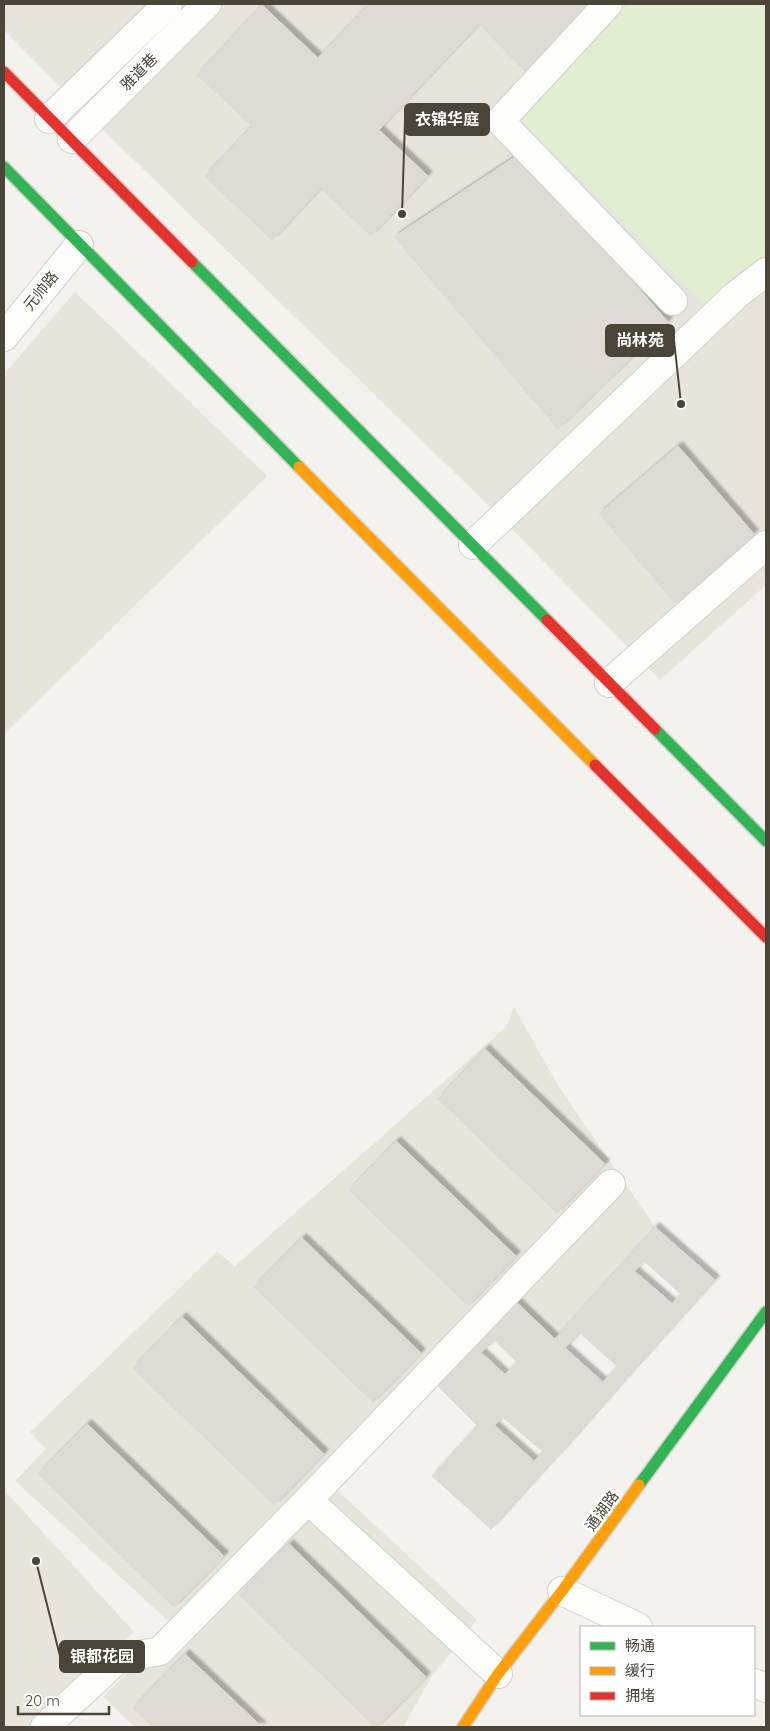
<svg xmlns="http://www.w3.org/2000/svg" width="770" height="1731" font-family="Quicksand,'Noto Sans SC',sans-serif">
<defs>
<filter id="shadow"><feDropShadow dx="4.5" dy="-4.5" stdDeviation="1" flood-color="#0004"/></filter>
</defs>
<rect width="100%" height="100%" fill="#f4f2ee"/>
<g fill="#e7e4dc">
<path d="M4 4H630L520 118 704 303 766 253V585L660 680 488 505 98 125 4 30Z"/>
<path d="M75 292 267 476 4 734V374Z"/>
<path d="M514 1007 559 1087 655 1227 555 1339 515 1300 336 1489 477 1620 432 1676 403 1727H135L103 1697 173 1625 15 1481 46 1449 30 1432 217 1252 235 1266 506 1027Z"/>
<path d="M4 1490 134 1632 33 1727H4Z"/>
</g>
<path fill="#e1eecf" d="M630 4H762L766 8V253L704 303 520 118Z"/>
<g fill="#dedbd6" stroke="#dcd9d4" filter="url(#shadow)">
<path d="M369 4H593L532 78 479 24 379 130 428 176 371 236 321 188 272 240 205 176 252 126 197 75 262 5 318 58Z"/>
<path d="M521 153 668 322 558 429 394 237Z"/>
<path d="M678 446 754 534 675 603 599 514Z"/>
<path d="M485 1049 605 1164 557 1213 438 1099Z"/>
<path d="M396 1141 516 1256 468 1306 349 1190Z"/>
<path d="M655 1227 715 1280 702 1294 643 1241Z"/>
<path d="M302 1238 421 1353 373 1402 254 1287Z"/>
<path d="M643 1241 702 1294 684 1314 672 1304 681 1294 644 1261 635 1271 624 1262Z"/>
<path d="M624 1262 684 1314 628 1376 569 1323Z"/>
<path d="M514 1300 555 1339 526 1371 485 1331Z"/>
<path d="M182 1317 324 1454 274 1505 133 1368Z"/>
<path d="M569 1323 580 1333 565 1348 555 1339Z"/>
<path d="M485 1331 494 1340 481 1352 472 1344Z"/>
<path d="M555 1339 614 1392 562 1451 502 1398Z"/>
<path d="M472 1344 515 1384 478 1426 435 1383Z"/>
<path d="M517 1362 526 1371 515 1384 505 1375Z"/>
<path d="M618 1366 628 1376 614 1392 603 1382Z"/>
<path d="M502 1398 562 1451 544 1470 534 1462 543 1452 503 1417 494 1426 485 1417Z"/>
<path d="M485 1417 544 1470 491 1529 432 1476Z"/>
<path d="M87 1424 224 1556 174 1607 38 1474Z"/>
<path d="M289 1544 426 1677 377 1727H375L240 1595Z"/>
<path d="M185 1654 262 1727H153L133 1708Z"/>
</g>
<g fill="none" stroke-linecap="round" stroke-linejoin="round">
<g stroke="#d2d0cb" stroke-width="30">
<g id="street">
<path d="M608 4 500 121 673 301"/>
<path d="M49 119 168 4"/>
<path d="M72 139 207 4"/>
<path d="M4 337 79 245"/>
<path d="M473 545 736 295 766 272"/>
<path d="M609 683 766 545"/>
<path d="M308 1500 498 1674"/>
<path d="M562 1591 638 1627"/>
<path d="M754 1683 766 1688"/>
<path d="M45 1727 118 1659 160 1651 308 1500 611 1184"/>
</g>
</g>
<g stroke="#d3cfc5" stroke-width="14">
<g id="fast">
<path d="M4 167 299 467"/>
<path d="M192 262 547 620"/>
<path d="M655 729 766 841"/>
<path d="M639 1485 766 1312"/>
</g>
</g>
<g stroke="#d3cfc5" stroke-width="14">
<g id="slow">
<path d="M299 467 595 765"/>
<path d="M463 1727 498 1674 562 1591 639 1485"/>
</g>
</g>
<g stroke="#d3cfc5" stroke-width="14">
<g id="jam">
<path d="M4 72 192 262"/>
<path d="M547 620 655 729"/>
<path d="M595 765 766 937"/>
</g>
</g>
<use href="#street" stroke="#fdfdfc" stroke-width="28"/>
<use href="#fast" stroke="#30b455" stroke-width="11"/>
<use href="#slow" stroke="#ff9f0a" stroke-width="11"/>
<use href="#jam" stroke="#e5322d" stroke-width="11"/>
</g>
<g text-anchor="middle" stroke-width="5" stroke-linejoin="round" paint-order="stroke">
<g font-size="15" fill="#4b4439" stroke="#fff">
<text transform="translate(139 72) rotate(-45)" y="5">雅道巷</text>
<text transform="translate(41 291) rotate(-51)" y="5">元帅路</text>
<text transform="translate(602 1511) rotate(-54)" y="5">通湖路</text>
</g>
</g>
<path fill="none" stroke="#4b4439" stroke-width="2" d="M402 214L405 120M681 404L674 340M36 1561L60 1656"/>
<g fill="#4b4439" stroke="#fff" stroke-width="2">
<circle cx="402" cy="214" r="5"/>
<circle cx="681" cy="404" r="5"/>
<circle cx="36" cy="1561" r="5"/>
</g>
<g fill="#4b4439" stroke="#4b4439" stroke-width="2">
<rect x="405" y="104" width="84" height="31" rx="5"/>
<rect x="606" y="325" width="68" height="31" rx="5"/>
<rect x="60" y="1641" width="84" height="31" rx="5"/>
</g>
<g font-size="16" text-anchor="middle" font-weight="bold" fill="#fff">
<text x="447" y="125">衣锦华庭</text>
<text x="640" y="346">尚林苑</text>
<text x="102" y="1662">银都花园</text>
</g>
<rect width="770" height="1731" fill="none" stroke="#4b4439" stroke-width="10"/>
<rect x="580" y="1626" width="175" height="90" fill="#ffffff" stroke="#b7b4b0"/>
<rect x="590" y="1642" width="25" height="8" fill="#30b455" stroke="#b7b4b0"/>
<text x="625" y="1651" font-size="15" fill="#4b4439">畅通</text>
<rect x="590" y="1667" width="25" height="8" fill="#ff9f0a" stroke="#b7b4b0"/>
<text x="625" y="1676" font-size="15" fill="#4b4439">缓行</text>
<rect x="590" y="1692" width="25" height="8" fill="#e5322d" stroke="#b7b4b0"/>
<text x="625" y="1701" font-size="15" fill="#4b4439">拥堵</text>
<path d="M18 1706v8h91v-8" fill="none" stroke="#4b4439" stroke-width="2.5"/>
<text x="25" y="1706" font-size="15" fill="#4b4439" stroke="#ffffff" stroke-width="4" paint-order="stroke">20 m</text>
</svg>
